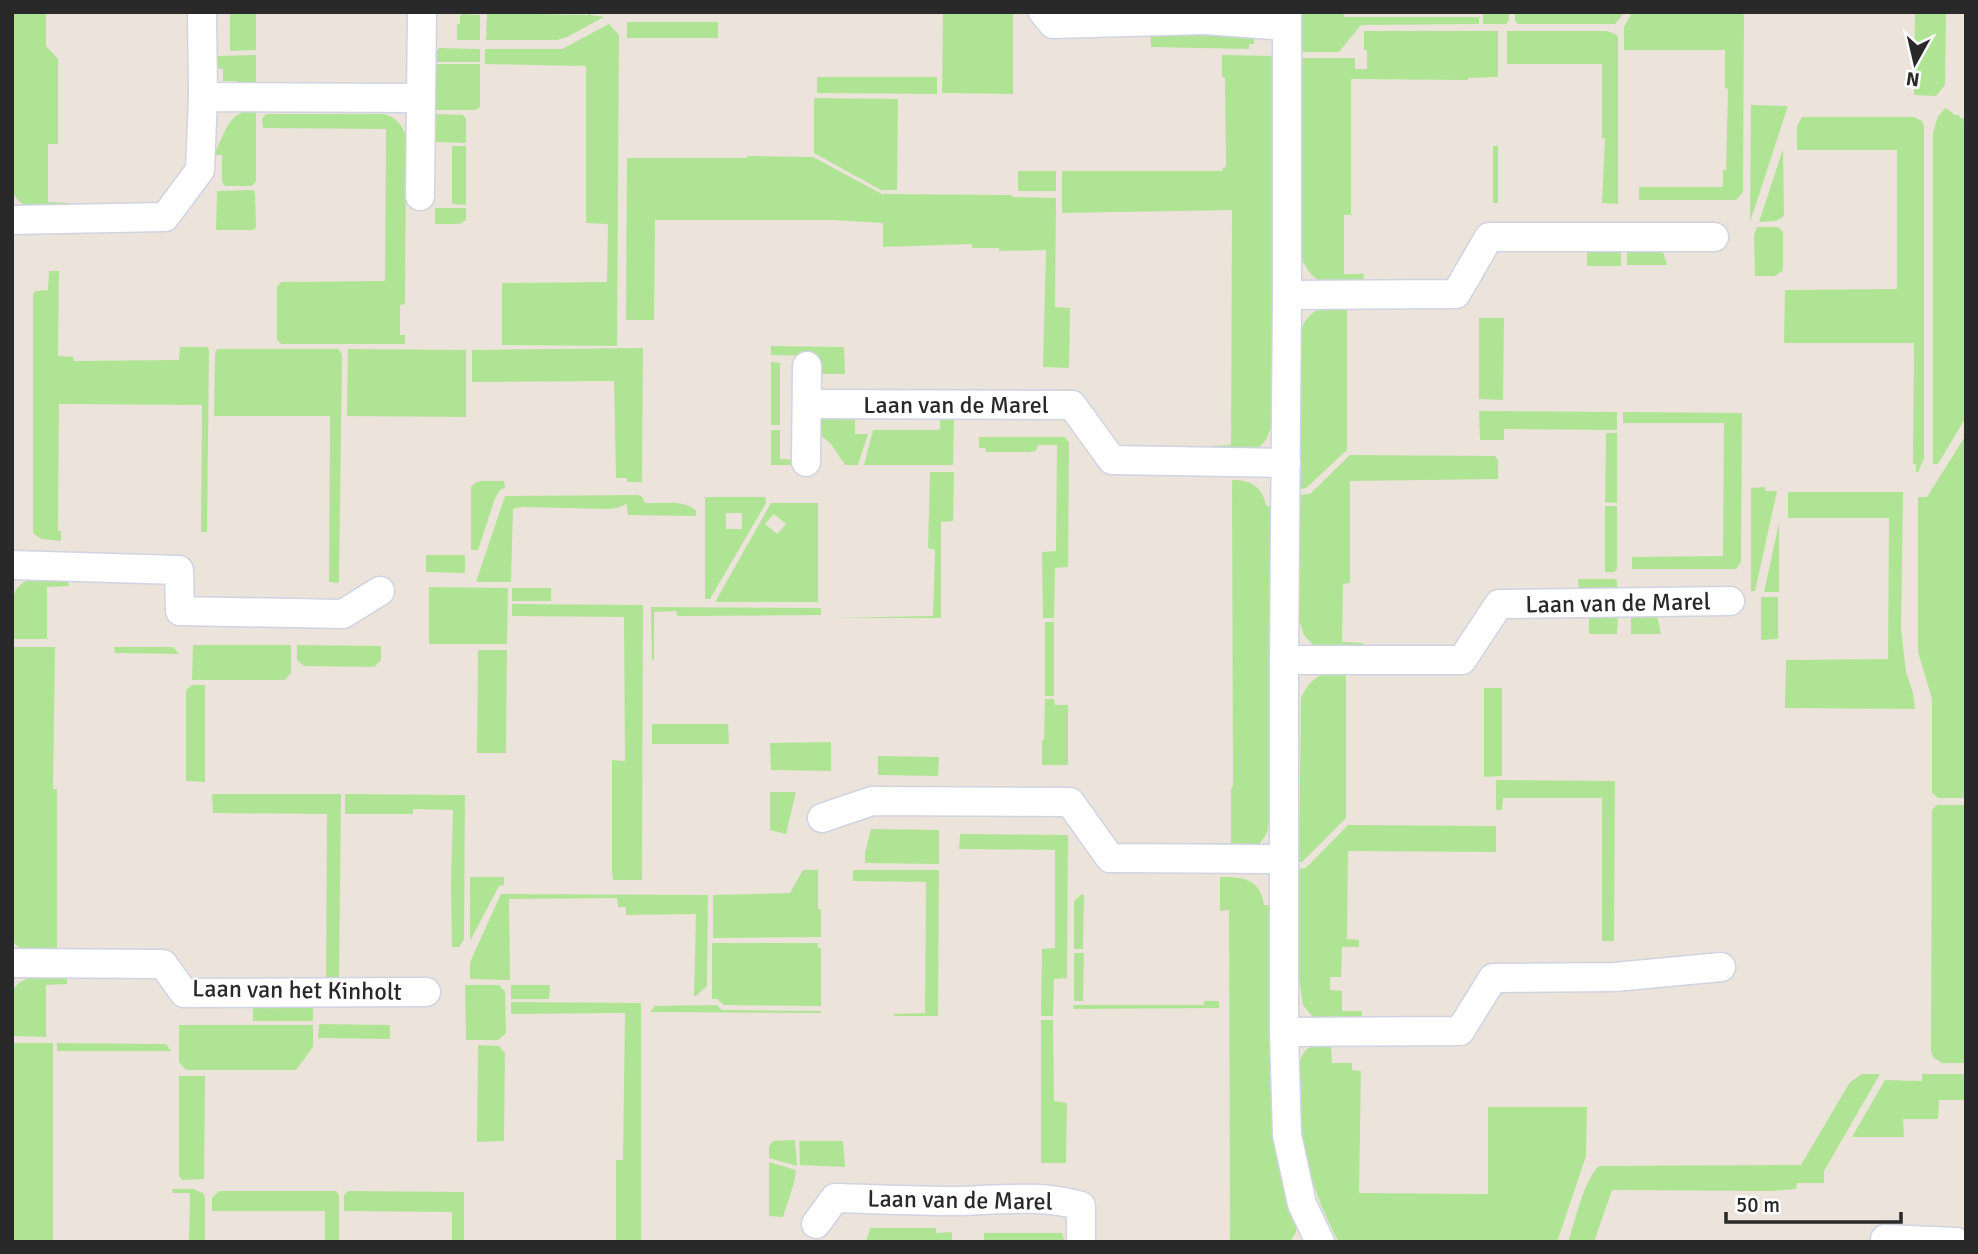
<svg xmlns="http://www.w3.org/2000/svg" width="1978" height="1254" font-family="Signika,sans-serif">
<rect width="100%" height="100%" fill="#ece4da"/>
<g fill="#b0e495" fill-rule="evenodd">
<path d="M12 12H46V46L58 59V144H48V202L69 203V207L25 206 17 199 12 192Z"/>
<path d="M230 12H256V50L230 51Z"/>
<path d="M588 12H591V15L604 17 567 37 557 40H486L487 13 588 15Z"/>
<path d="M943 12H1013V94L942 93Z"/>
<path d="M1301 12H1343L1344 17H1479V24L1361 25 1339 52H1301Z"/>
<path d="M1483 12H1509V20L1506 24H1483Z"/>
<path d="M1515 12H1625L1615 24H1518L1515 21Z"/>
<path d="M1632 12H1739L1744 15 1743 192 1736 200H1639V187H1723V170H1726L1728 89 1725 88V50H1624V27Z"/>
<path d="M1915 12H1946L1945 85 1936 96 1914 95Z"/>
<path d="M463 14 480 15V40H457V24H460V16Z"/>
<rect x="627" y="22" width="91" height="16"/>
<path d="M609 24 619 35 617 346 502 345V283L607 282 608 224 586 223V66L485 64V49H562Z"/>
<path d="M1150 30 1254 33V44H1249V49L1151 47Z"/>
<path d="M1364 31H1498V77L1468 78V80L1351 79V215H1344V274H1364L1363 284C1332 284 1316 290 1301 258V58H1355V69H1367V50H1364Z"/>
<path d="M1507 31H1607L1617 35 1618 38V204L1602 203 1605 138H1602V64H1507Z"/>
<path d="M439 48 480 49V62H437V51Z"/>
<path d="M256 55V89H236L237 81H223V69L213 68V56Z"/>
<path d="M1222 55 1274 56 1272 425 1266 440 1257 449 1211 450V446L1231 445 1232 210 1062 213V171H1222L1223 168 1226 167 1225 78 1222 77Z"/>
<path d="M435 64H480V107L476 110H435Z"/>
<path d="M817 77H937V94L817 93Z"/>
<path d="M814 98 898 99 897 190H881L814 153Z"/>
<path d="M1751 105 1788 106 1750 222Z"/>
<path d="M256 107V181L252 186H225L222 182V155H214C227 129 226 115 256 107Z"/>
<path d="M1946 108 1955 115H1959L1960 118H1963L1964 121 1966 122V417L1938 464H1933V133L1938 116Z"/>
<path d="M266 114H383C395 116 403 125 406 137L405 304 400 305V335H405V344H281L277 340V287L281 282 385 281 386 129 263 128 262 119Z"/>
<path d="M435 114 463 115 466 119V143L435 142Z"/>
<path d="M1802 117H1914L1922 121 1924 126V459L1918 472H1916V464H1913L1914 343H1784L1785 290 1897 289V150H1797V126Z"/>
<path d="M452 146H466V205L452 204Z"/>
<rect x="1493" y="146" width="5" height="57"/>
<path d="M1783 149 1784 216 1776 221 1759 222Z"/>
<path d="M747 156 813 157 882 194 1011 195 1012 197 1056 198 1055 307 1070 308 1069 368 1043 367 1046 250 999 251V248H972V244L883 247V223L832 220H655L654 320H626L627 158H747Z"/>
<rect x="1018" y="171" width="38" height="20"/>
<path d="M254 190 255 193 256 227 253 230H216L217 191Z"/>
<path d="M435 208H466V220L460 224H435Z"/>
<path d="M1757 227H1778L1783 232V268L1782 271 1775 276H1755L1754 235Z"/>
<path d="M1621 247V266H1587V248Z"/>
<path d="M1627 248H1662L1667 265H1627Z"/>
<path d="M49 271H59L58 356 73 357 74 361 179 360 180 347H207L209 350 207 532H201L202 405 59 404 58 531H61V541L41 539 33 533V294L36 291 48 290Z"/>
<path d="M1336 304 1337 309 1347 310V450L1306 488 1300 489 1301 331C1306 313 1319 308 1336 304Z"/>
<path d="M1479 318H1504L1503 400 1479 399Z"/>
<path d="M771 346 844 347 845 374H817V356L771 355Z"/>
<path d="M643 348 642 482H627V478H616L614 381 472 382V350Z"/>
<path d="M217 349H338L342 354 339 583 329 582 330 416H214L215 353Z"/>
<path d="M348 349 466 350V417L347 416Z"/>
<path d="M771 362 780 363V425H771Z"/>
<path d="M1479 411 1617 412V430L1504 429V440H1480Z"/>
<path d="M1623 412 1742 413 1741 562 1736 569H1632V557L1723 556 1724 423H1623Z"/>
<path d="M940 416H954L953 465H864L873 430H938L940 429Z"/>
<path d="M855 417V434H868L858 465H845L831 444 818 433 815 418Z"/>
<path d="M771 430H780V459L800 460V465H771Z"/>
<path d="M1606 433H1617V503L1605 502Z"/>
<path d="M1966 435V798H1938L1932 793V699L1918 652V497H1927Z"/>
<path d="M979 437H1064L1069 442 1068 567 1055 568 1054 618H1043L1042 552 1056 551 1057 445H1038L1036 451 1029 452H986L985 448H979Z"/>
<path d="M1350 455 1495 456 1498 460V479L1350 481V583L1343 584 1342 642 1363 643 1364 648 1315 647 1304 635 1299 620 1300 495 1310 494Z"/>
<path d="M930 472H954L953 521 941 522V618H831L933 616 935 550 928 548Z"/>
<path d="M1232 480C1251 480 1263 487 1266 506H1272L1271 811 1267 833 1258 846 1210 849 1209 843H1231V790L1233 785Z"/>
<path d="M480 481H504L505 488 500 490 495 498 478 550H471V487L475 483Z"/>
<path d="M1765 487V491H1777L1755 591H1751V488Z"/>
<path d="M1788 492H1903L1901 629 1906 672 1913 693 1915 709 1785 708 1786 660 1888 659 1889 518H1788Z"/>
<path d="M638 495 642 497 645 503C662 504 681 499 696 510V516L628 515 627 504 617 508 607 509 522 507 513 509 511 582H476L505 496Z"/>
<path d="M705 497H765L766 503 710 599H705ZM726 513H742V529H726Z"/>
<path d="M771 503H818V602H715ZM774 514 786 524 777 534 765 524Z"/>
<path d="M1605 506H1617V569L1614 572H1605Z"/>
<path d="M1779 523V592H1764Z"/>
<path d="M426 555H465V573L426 572Z"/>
<path d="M32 578 68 579 69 586 47 587V639H12C12 614 4 589 32 578Z"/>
<path d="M1578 579H1615L1617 581V595H1579Z"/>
<path d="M429 587 508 588 507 644H429Z"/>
<rect x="512" y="588" width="39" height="13"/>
<path d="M1761 597H1778V639L1761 640Z"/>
<path d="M512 604 643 605 642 880H613L612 871V760L625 761 624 617 512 616Z"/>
<path d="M651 607 821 608V615L677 616 676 611 654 612V659L652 660Z"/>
<path d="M1589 616H1618L1617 634H1589Z"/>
<path d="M1631 616H1657L1661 634H1631Z"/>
<rect x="1045" y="622" width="9" height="74"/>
<path d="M193 645H291V673L285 680H192Z"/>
<path d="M297 645 381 646V660L374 667 304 666 297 660Z"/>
<path d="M12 647H55L53 789H57V955L23 951 12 941Z"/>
<path d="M114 647H173L179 654 115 653Z"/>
<path d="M478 650H507L506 753H477Z"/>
<path d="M1346 672V818L1302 862H1299L1301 698C1311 675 1322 673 1346 672Z"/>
<path d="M192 685H205V782L186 781V690Z"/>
<path d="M1484 688H1502V776L1484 777Z"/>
<path d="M1045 699H1054L1055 705H1068V765H1042V740H1044Z"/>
<path d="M652 724H728L729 743 728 744H652Z"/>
<path d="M831 742V771L771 770 770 743Z"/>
<path d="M878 756 939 757 938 776 878 775Z"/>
<path d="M1496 780 1615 781 1614 941H1602V798H1503L1502 810H1496Z"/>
<path d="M770 792H796L786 834 770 830Z"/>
<path d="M212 794H341L339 980H326L327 814 213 813Z"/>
<path d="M345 794 465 795 464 940 459 947H452L451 883 453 810 413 809V814H345Z"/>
<path d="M1937 805H1966V1063H1942L1933 1057 1931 1051 1932 810Z"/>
<path d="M1348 825 1496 826V852L1348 851 1347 939 1359 940V947H1342L1341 977H1330V990L1342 991V1011H1362V1020H1320L1312 1016 1303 1005 1299 978V869L1306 868Z"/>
<path d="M871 829 939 830V864L865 863V853Z"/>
<path d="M960 834 1068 835 1067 978 1054 979 1053 1016H1041L1042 949 1055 948V850L959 849Z"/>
<path d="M803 870H818V909H821V937L713 938V895L790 893Z"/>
<path d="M853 870H939L938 1016H894V1014L925 1013 926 882 853 881Z"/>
<path d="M470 877H504V885L499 886 470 941Z"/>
<path d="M1220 877C1243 877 1260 878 1264 905H1271V1092L1272 1110 1297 1225 1296 1232 1290 1242H1209V1240H1230L1229 910 1220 911Z"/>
<path d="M501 894 708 895 707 986 696 996H694L696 914 626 915V907H618L617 898 509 899 510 980 470 979V962Z"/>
<path d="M1082 894 1084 895 1083 949H1074V901Z"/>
<path d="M712 943H818V948H821V1006L724 1005 717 999H712Z"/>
<path d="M1074 953H1084L1083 1001H1074Z"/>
<path d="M34 976H64L67 979V984L46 985V1037L12 1036V990L20 982Z"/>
<path d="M465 985H499L505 992 506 1033 498 1040H466Z"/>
<path d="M511 985H550L549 999H511Z"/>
<path d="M1204 1001H1219V1008L1074 1009 1073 1005H1204Z"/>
<path d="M511 1002 641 1003V1242H616V1160H623L625 1013 511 1014Z"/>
<rect x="253" y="1005" width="60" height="16"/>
<path d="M717 1005 722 1010 821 1011V1013L650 1012 655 1006Z"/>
<path d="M1041 1020H1053L1054 1101 1067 1103 1066 1163H1041Z"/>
<path d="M319 1024 390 1025V1039L318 1038Z"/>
<path d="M179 1025H313V1047L296 1070H186L179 1062Z"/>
<path d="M1331 1040 1332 1063H1352V1070L1361 1071 1359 1193 1488 1194V1107H1587L1586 1156 1557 1242H1339C1313 1195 1299 1146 1299 1092 1299 1079 1297 1065 1303 1054 1309 1044 1320 1043 1331 1040Z"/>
<rect x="12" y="1043" width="41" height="199"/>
<path d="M57 1043 166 1044 171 1051H57Z"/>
<path d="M478 1045 499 1046 505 1053 504 1141 477 1142Z"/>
<path d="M1862 1074H1880L1824 1171V1183H1797L1796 1189 1770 1191 1612 1190 1594 1242H1568C1575 1222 1584 1179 1599 1166L1801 1165 1850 1082Z"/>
<path d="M1922 1074H1966V1100H1939L1938 1119H1903L1904 1137H1852L1885 1080 1922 1081Z"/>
<path d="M179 1076H205L204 1179 182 1180 179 1176Z"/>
<path d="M795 1140 797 1166 769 1158V1146L773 1141Z"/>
<path d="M799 1141H843L845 1167 800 1165Z"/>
<path d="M769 1162 796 1170 794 1183 783 1217 769 1216Z"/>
<path d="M172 1189H193L203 1193 205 1197V1242H189L190 1193H173Z"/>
<path d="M219 1191H336L339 1195V1242H325V1211H212V1198Z"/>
<path d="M348 1191 464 1192V1242H452V1212L344 1211V1195Z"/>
<path d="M870 1228H936V1233L952 1232V1242H866Z"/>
<path d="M984 1233H1062L1065 1242H984Z"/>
</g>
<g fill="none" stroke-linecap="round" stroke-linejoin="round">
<g stroke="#cfd3e2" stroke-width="31">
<g id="street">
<path d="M202 12 203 97"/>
<path d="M1043 12 1053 24 1204 20"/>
<path d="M1204 12V20L1286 26"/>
<path d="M1287 12V295L1284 660V1032L1287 1135 1302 1204 1320 1242"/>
<path d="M421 98 422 12"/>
<path d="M12 220 165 217 200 170 203 97 421 98 420 196"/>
<path d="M1287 295 1456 294 1489 237H1714"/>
<path d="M808 404 1072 405 1112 460 1286 463"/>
<path d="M806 462 807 366"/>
<path d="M12 565 179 570 180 611 343 614 380 591"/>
<path d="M1284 660H1462L1499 604 1730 601"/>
<path d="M822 818 872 801 1070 802 1110 858 1284 859"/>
<path d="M12 963 163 964 184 993 426 992"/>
<path d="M1284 1032 1460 1031 1493 978 1615 977 1721 967"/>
<path d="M816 1224 835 1198C875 1199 915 1201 955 1201 996 1200 1041 1194 1081 1206V1242"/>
<path d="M1885 1239 1956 1242"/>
</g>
</g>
<use href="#street" stroke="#fff" stroke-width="28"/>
</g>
<g text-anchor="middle" stroke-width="5" stroke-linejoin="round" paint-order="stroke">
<g font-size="24" fill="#292929" stroke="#fff">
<text x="956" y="413">Laan van de Marel</text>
<text transform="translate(1618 603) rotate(-1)" y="8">Laan van de Marel</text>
<text transform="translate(297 990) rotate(1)" y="8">Laan van het Kinholt</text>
<text transform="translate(960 1200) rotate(1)" y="8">Laan van de Marel</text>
</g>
</g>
<rect width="1978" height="1254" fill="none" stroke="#292929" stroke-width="28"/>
<g transform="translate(1915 63) rotate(188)" stroke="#ffffff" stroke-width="5" paint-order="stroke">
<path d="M0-5L12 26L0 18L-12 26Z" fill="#292929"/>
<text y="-10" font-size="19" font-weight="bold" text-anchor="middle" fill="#292929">N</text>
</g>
<path d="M1726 1212v10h175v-10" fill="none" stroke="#292929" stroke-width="3.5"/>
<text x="1736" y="1212" font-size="21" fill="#292929" stroke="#ffffff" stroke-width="5" paint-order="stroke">50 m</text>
</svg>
